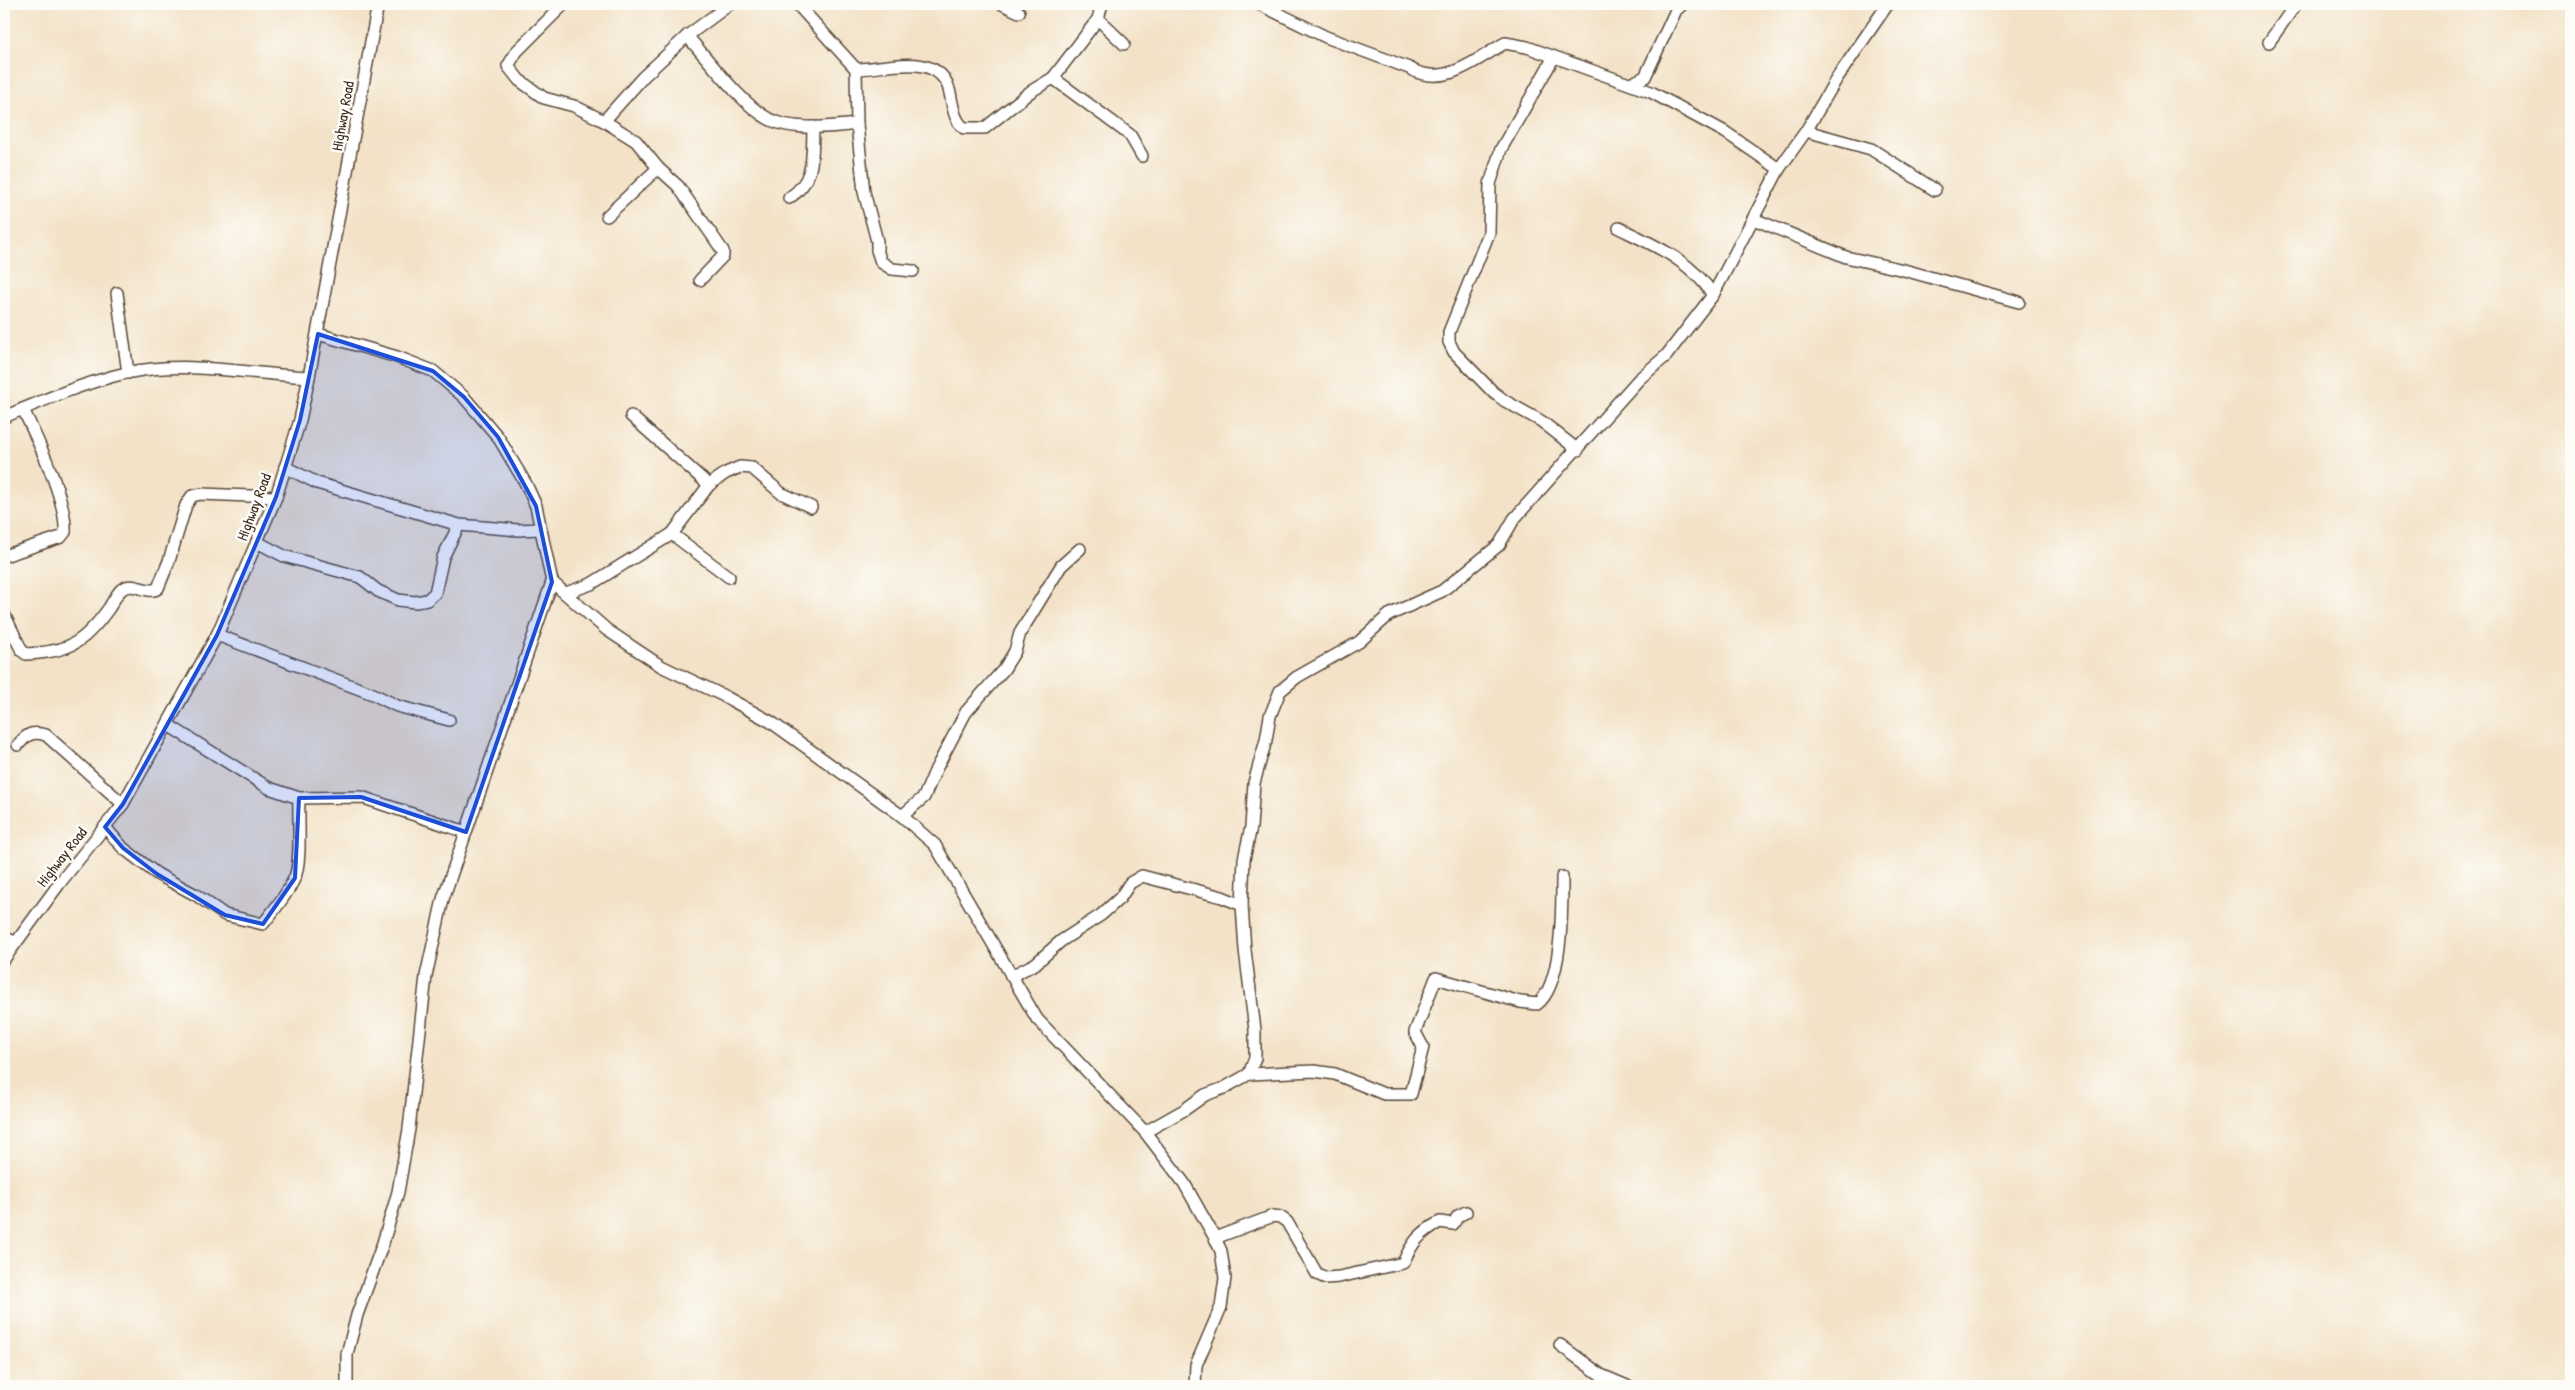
<svg xmlns="http://www.w3.org/2000/svg" width="2575" height="1390" font-family="'Patrick Hand',sans-serif">
<rect width="100%" height="100%" fill="#fdfcf7"/>
<filter id="ink" filterUnits="userSpaceOnUse"><feTurbulence type="fractalNoise" baseFrequency=".02" numOctaves="2"/><feDisplacementMap in="SourceGraphic" scale="10" xChannelSelector="R" yChannelSelector="G"/><feConvolveMatrix kernelMatrix="1 2 1 2 8 2 1 2 1" color-interpolation-filters="sRGB"/></filter>
<filter id="wash" filterUnits="userSpaceOnUse"><feTurbulence type="fractalNoise" baseFrequency=".0096" numOctaves="4" result="noise"/><feDisplacementMap in="SourceGraphic" scale="20" xChannelSelector="R" yChannelSelector="G"/><feGaussianBlur stdDeviation="1.12" result="paint"/><feColorMatrix in="noise" values="0 0 0 0 0 0 0 0 0 0 0 0 0 0 0 0 0 1.4 0 .05"/><feComposite in="paint" operator="in"/></filter>
<g filter="url(#wash)">
<rect width="100%" height="100%" fill="#f3e2c7"/>
</g>
<g filter="url(#ink)">
<g fill="none" stroke-linecap="round" stroke-linejoin="round">
<g stroke="#574637" stroke-width="14">
<g id="minor">
<path d="M564 4 517 51 508 66 519 80 544 98 574 106 604 121 636 141 658 168 678 186 723 251V256L700 280"/>
<path d="M797 4 856 69 857 124 864 192 877 241V250L881 262 892 269 913 271"/>
<path d="M1002 4 1019 12"/>
<path d="M1259 4 1326 37 1409 68C1443 89 1475 60 1505 43L1527 47 1651 92 1725 132 1779 169"/>
<path d="M1098 19 1124 44"/>
<path d="M687 36C708 59 742 105 769 119 792 131 832 127 857 124"/>
<path d="M2269 42 2296 4"/>
<path d="M1554 57 1501 149 1490 184 1489 233 1449 332V342L1454 352 1493 392 1505 401 1541 421 1578 450"/>
<path d="M856 69C886 69 941 49 950 93 953 107 954 120 964 128H985L1030 92 1053 78 1098 19 1102 4"/>
<path d="M1053 78 1130 135 1142 156"/>
<path d="M1630 84 1645 77 1676 10 1683 4"/>
<path d="M604 121 643 77 687 36 730 4"/>
<path d="M1806 131 1871 149 1935 190"/>
<path d="M789 198C816 180 812 156 813 127"/>
<path d="M607 216 658 168"/>
<path d="M1754 219 1846 257 1904 270 2019 302"/>
<path d="M1619 228C1654 245 1692 261 1713 295"/>
<path d="M117 293 128 373"/>
<path d="M318 334 397 357 433 371 464 397 498 437 526 484 536 506 552 582 443 899 426 976 409 1129 398 1192 383 1243 357 1315 347 1354V1386"/>
<path d="M631 416 709 485"/>
<path d="M4 417C44 400 83 383 126 373 186 360 249 374 309 377"/>
<path d="M285 467 317 483 459 525 518 530 540 529"/>
<path d="M672 534 729 577"/>
<path d="M257 542 284 556 360 577 378 591 398 600 415 602 427 600 435 593 443 557 459 525"/>
<path d="M4 556 61 537 65 532C67 500 37 439 23 409"/>
<path d="M552 582 607 630 661 666 724 696 771 722 902 816 935 845 1037 1019 1145 1132 1184 1183 1215 1238 1221 1251 1225 1278 1221 1307 1196 1365 1195 1386"/>
<path d="M566 593 591 584 672 534 709 485 726 473 740 467 752 468 781 493 811 507"/>
<path d="M4 614 22 651 26 654C69 652 84 643 109 608 113 602 117 593 122 589 134 580 148 596 158 588L169 561 186 505 192 496 201 494 276 497"/>
<path d="M217 635 373 694 397 706 449 720"/>
<path d="M168 725 269 788 299 798 361 797 466 832"/>
<path d="M18 745C27 734 32 731 46 735L123 804"/>
<path d="M902 816 924 797 936 769 966 712 1004 669 1015 651 1020 633 1061 566 1080 549"/>
<path d="M105 827 123 848 157 874 196 895 225 915 263 924C274 910 287 895 294 879 302 865 298 818 299 798"/>
<path d="M4 937 16 943"/>
<path d="M4 959 59 884 123 804 217 635 276 497 300 420 309 377 378 4"/>
<path d="M1011 976 1035 964 1061 941 1101 915 1120 898 1130 883 1142 876 1222 897 1242 905"/>
<path d="M1249 1074 1314 1071 1335 1074 1384 1094H1411L1423 1047 1415 1032 1436 978 1520 1002 1537 1004C1563 985 1562 908 1562 877"/>
<path d="M1145 1132 1184 1110 1205 1095 1224 1088 1249 1074 1255 1058V1030L1245 950 1242 905 1244 859 1251 827 1254 783 1266 740 1270 716 1280 691 1297 677 1359 642 1389 615 1442 591 1499 545 1514 519 1639 379 1666 356 1713 295 1779 169 1806 131 1837 78 1888 4"/>
<path d="M1215 1238 1273 1216 1280 1217 1287 1222 1317 1274 1326 1278 1339 1277 1403 1263C1412 1243 1419 1233 1440 1222L1453 1224 1458 1216 1466 1212"/>
<path d="M1560 1345 1601 1375 1627 1386"/>
</g>
</g>
<use href="#minor" stroke="#fff" stroke-width="11"/>
</g>
</g>
<path fill="#1d4ed8" fill-opacity="0.2" stroke="#1d4ed8" stroke-width="4" stroke-linejoin="round" d="M318 334 433 371 464 397 498 437 536 506 552 582 466 832 361 797 299 798 295 878 263 924 225 915 157 874 123 848 105 827 123 804 217 635 276 497 300 420Z"/>
<g text-anchor="middle" stroke-width="5" stroke-linejoin="round" paint-order="stroke">
<g font-size="15" fill="#3b2a1e" stroke="#fdfcf7">
<text transform="translate(343 116) rotate(-80)" y="5">Highway Road</text>
<text transform="translate(254 507) rotate(-69)" y="5">Highway Road</text>
<text transform="translate(62 857) rotate(-52)" y="5">Highway Road</text>
</g>
</g>
<rect width="2575" height="1390" fill="none" stroke="#fdfcf7" stroke-width="20"/>
</svg>
